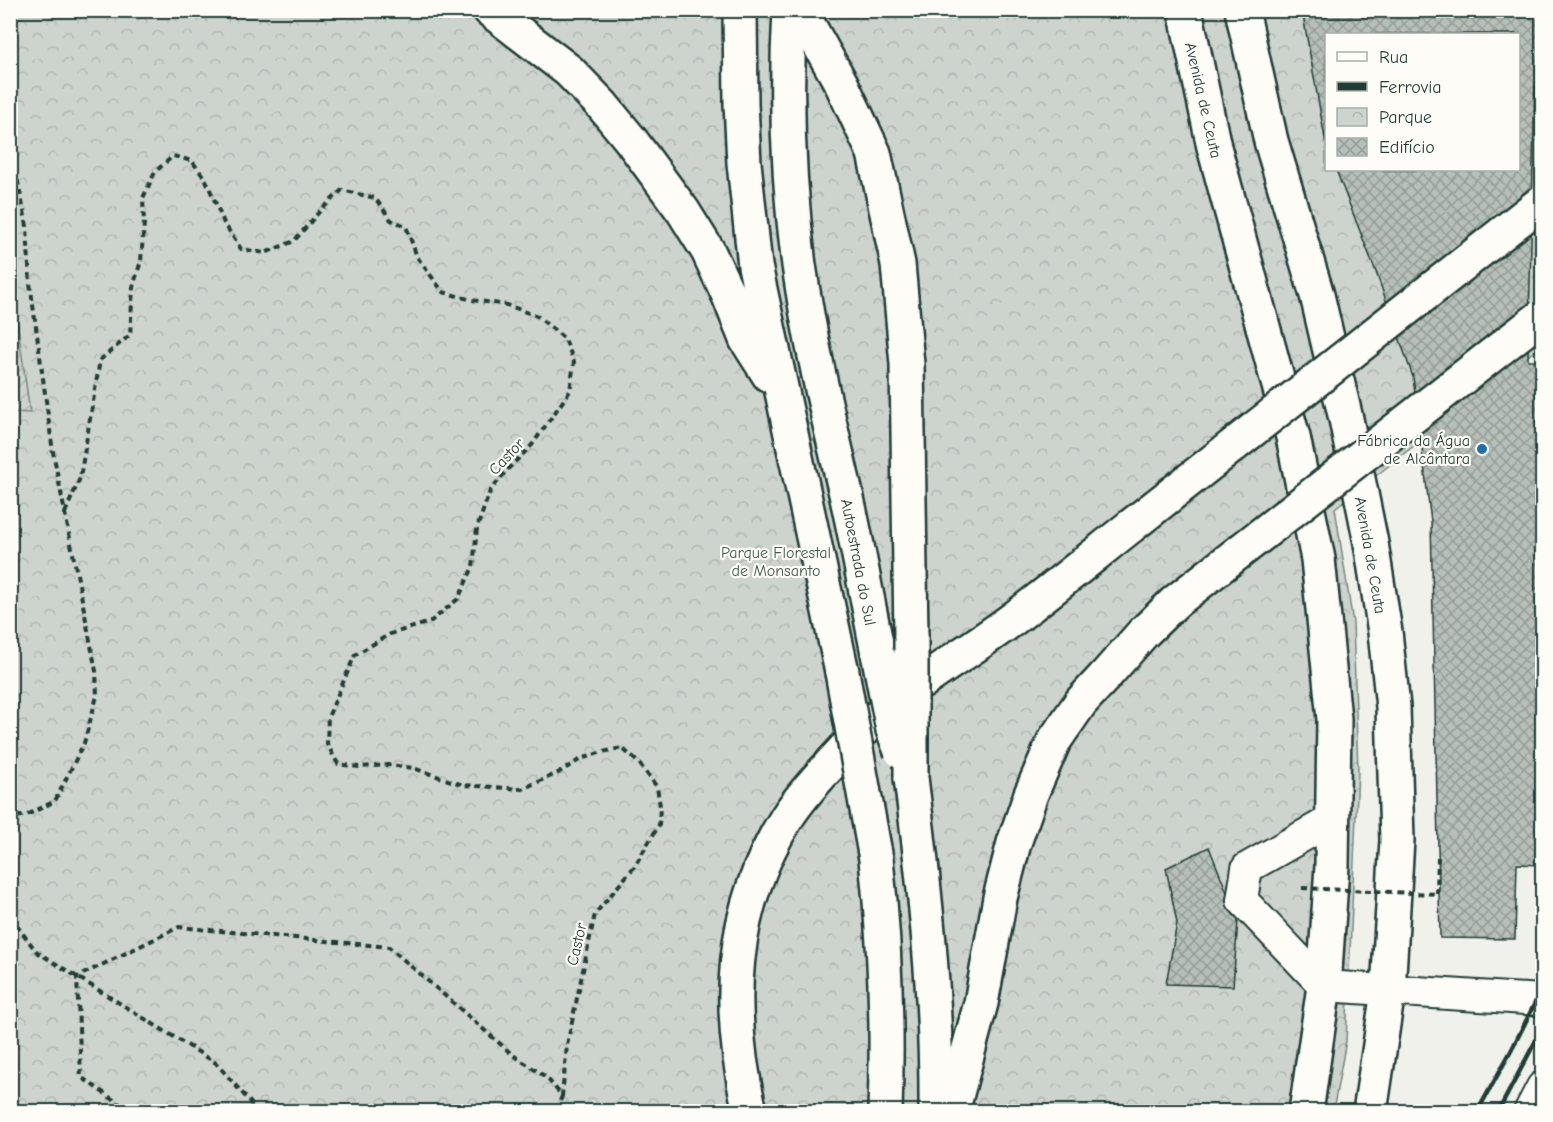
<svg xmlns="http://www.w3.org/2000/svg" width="1553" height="1122" font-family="'Comic Neue',sans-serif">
<defs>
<pattern id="park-crowns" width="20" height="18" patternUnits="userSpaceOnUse" patternTransform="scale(1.5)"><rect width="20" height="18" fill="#cdd3cd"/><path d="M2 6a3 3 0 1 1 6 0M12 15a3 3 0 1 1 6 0" fill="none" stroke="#b0b6b1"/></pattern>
<pattern id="garden-furrows" width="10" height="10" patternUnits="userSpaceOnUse" patternTransform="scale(1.5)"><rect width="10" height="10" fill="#cdd3cd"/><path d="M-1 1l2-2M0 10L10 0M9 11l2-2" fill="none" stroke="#b0b6b1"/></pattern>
<pattern id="building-cross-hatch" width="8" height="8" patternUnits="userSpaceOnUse" patternTransform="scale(1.5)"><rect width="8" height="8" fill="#b6bfb8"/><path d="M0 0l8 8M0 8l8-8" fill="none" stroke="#939c96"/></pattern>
</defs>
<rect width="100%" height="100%" fill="#f0f1eb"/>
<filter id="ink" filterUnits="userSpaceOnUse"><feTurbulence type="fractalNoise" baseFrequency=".0167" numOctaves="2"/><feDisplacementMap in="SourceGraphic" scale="12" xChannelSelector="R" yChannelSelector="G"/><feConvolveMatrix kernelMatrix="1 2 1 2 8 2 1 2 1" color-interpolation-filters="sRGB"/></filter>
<g filter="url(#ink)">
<path fill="url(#park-crowns)" stroke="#768880" stroke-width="1.5" fill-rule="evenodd" d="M10 11H1542V345L1335 508 1353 623 1358 771 1346 1041 1333 1111H11ZM1326 34H1518V170H1326Z"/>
<path fill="url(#garden-furrows)" stroke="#768880" stroke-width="1.5" d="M10 216 15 226 12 284 30 413 11 412Z"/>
<g fill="url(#building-cross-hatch)" stroke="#1f3d34" stroke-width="1.5">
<path d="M1302 10H1542V87H1535L1528 360H1542V865L1517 864 1515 939 1440 938 1431 522 1413 377 1376 272 1336 170H1518V34H1326V144Z"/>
<path d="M1209 847 1238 920 1233 986 1166 984 1177 923 1166 868Z"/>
<path d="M1542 871V936L1540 940Z"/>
</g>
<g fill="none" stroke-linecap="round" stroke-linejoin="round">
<g stroke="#1f3d34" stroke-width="34">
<g id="minor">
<path d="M1333 819 1247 868 1242 900 1324 986 1542 1000"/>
<path d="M1529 1112 1542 1087"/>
</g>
</g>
<g stroke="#1f3d34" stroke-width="38">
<g id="trunk">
<path d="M1185 10 1214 147 1293 437 1318 559 1334 719 1332 866 1324 986 1306 1112"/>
<path d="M1242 10 1271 141 1317 295 1346 419 1371 543 1385 632 1393 707 1397 840 1388 991 1370 1112"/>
</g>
</g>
<g stroke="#1f3d34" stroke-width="38">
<g id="motorway">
<path d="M490 10 569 71 602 105 630 139 683 211 708 251 729 296 746 339 769 375"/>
<path d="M740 10 741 104 744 163 755 266 842 672"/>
<path d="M790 10C785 95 788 181 799 265 810 343 829 421 847 498 859 551 868 605 879 658"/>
<path d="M800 10 842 85 874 153 898 264 907 364 911 637"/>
<path d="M911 778C925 889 937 1000 936 1112"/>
<path d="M876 859C885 943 888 1027 885 1112"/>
<path d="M750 1112C726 1008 729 911 786 819 798 800 814 782 829 766 852 740 878 715 905 694 940 668 978 645 1013 619 1053 589 1092 557 1131 526"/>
<path d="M952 1112 981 1003 1000 898 1014 843 1031 794 1054 741 1081 702 1106 675"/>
</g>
</g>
<g stroke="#1f3d34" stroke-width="4" stroke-dasharray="6 4.5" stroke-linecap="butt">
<path d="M10 172 18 182 27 226 30 283 53 452 96 671 97 696 84 743 55 801 27 815 10 818"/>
<path d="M65 513 80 478 100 360 130 335 133 287 141 261 144 223 143 198 155 172 173 156 192 161 206 180 224 223 241 249 265 253 294 241 319 212 342 190 375 198 391 220 406 226 417 257 443 292 472 300 507 305 537 316 565 339 574 362 570 391 532 445 507 470 490 491 477 528 473 567 458 599 430 622 390 634 355 655 328 717 327 744 338 764 359 767 388 765 413 768 463 785 522 789 558 773 581 759 602 752 622 748 639 763 657 787 660 806 659 825 634 867 595 914 567 1045 562 1096"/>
<path d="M1437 894 1438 857"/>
<path d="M10 917 37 952 216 1063 250 1102 256 1112"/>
<path d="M131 1112 81 1077 77 977 179 927 389 947 513 1055 546 1077 562 1096 556 1112"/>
</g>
<use href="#minor" stroke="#fdfcf7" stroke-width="30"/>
<use href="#trunk" stroke="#fdfcf7" stroke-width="33"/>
<use href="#motorway" stroke="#fdfcf7" stroke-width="33"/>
<g stroke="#1f3d34" stroke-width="4.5">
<path d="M1477 1112 1511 1051 1542 989"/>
<path d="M1498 1112 1542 1029"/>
</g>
<g stroke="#1f3d34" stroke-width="38" stroke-linecap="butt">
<g id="motorway-bridge">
<path d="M1131 526 1542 202"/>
<path d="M911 637V778"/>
<path d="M879 658 893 730 901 751"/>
<path d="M842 672 876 859"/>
<path d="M1106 675 1143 633 1175 602 1542 316"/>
</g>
</g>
<path stroke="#1f3d34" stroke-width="4" stroke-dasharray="6 4.5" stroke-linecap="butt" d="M1302 888 1437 894"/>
<use href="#motorway-bridge" stroke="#fdfcf7" stroke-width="33"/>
</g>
</g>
<circle fill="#1f6fb2" stroke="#fdfcf7" stroke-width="2" cx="1482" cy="449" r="6"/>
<g text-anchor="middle" stroke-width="4.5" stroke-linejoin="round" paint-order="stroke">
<g font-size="16" fill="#1f3d34" stroke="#fdfcf7">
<text transform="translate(1204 100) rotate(77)" y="6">Avenida de Ceuta</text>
<text transform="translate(506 456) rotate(-47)" y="6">Castor</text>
<text transform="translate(1371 555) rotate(80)" y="6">Avenida de Ceuta</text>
<text transform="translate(859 562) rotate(79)" y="6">Autoestrada do Sul</text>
<text transform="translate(576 944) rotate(-77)" y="6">Castor</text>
</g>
<g font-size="16" fill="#1f3d34" stroke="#fdfcf7" text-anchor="end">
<text x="1470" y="446">Fábrica da Água<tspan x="1470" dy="18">de Alcântara</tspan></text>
</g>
<g font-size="16" fill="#425b53" stroke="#fdfcf7">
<text x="776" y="558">Parque Florestal<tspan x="776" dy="18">de Monsanto</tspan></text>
</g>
</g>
<rect width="1553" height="1122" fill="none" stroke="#fdfcf7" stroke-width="36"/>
<rect x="18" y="18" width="1517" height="1086" fill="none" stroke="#1f3d34" stroke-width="2" filter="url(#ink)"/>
<rect x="1325" y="33" width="195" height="138" fill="#fdfcf7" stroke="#a4b0a9" stroke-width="1.5"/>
<rect x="1337" y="52" width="30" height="9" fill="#fdfcf7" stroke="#a4b0a9" stroke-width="1.5"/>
<text x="1379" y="63" font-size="18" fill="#1f3d34">Rua</text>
<rect x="1337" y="82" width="30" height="9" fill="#1f3d34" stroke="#a4b0a9" stroke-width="1.5"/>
<text x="1379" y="93" font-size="18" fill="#1f3d34">Ferrovia</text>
<rect x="1337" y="108" width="30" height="18" fill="url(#park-crowns)" stroke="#a4b0a9" stroke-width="1.5"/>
<text x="1379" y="123" font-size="18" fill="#1f3d34">Parque</text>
<rect x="1337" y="138" width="30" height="18" fill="url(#building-cross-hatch)" stroke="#a4b0a9" stroke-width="1.5"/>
<text x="1379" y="153" font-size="18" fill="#1f3d34">Edifício</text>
</svg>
